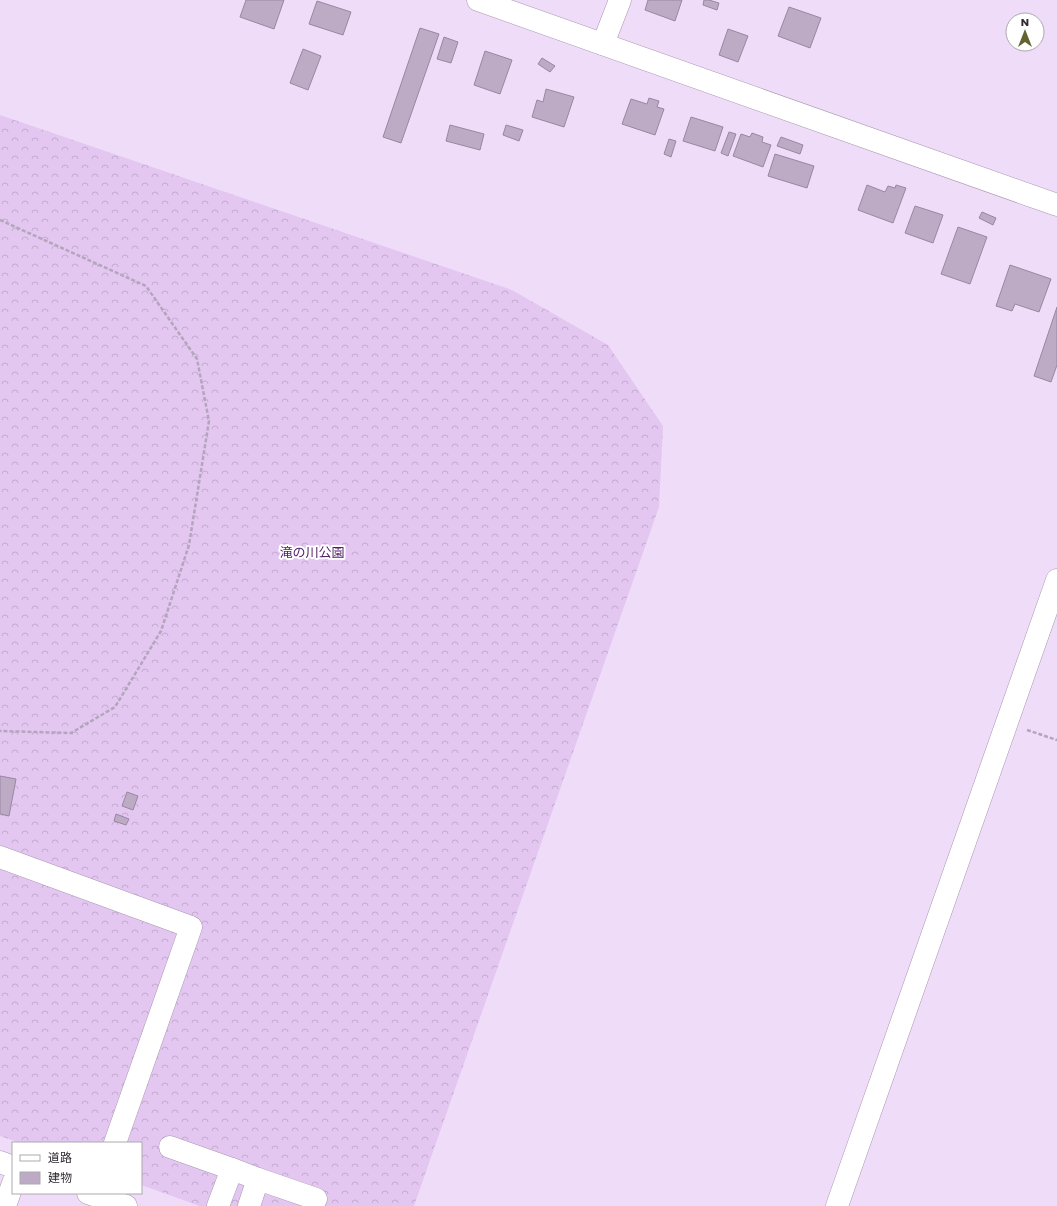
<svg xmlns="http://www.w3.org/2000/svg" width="1057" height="1206" font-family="Poppins,'Noto Sans JP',sans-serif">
<defs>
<pattern id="forest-crowns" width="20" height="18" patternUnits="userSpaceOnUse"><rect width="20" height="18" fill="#e3c7f1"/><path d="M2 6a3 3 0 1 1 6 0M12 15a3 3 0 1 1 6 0" fill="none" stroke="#c3abcf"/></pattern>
</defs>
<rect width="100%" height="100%" fill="#efdcf9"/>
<path fill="url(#forest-crowns)" d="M0 115 512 290 608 345 663 426 659 507 414 1206H200L141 1185V1143H21L0 1136Z"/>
<g fill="#bdabc6" stroke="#9987a1">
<path d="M246 0H284L274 29 240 17Z"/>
<path d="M648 0H682L675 21 645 10Z"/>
<path d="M704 0H709L719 3 717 10 703 5Z"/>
<path d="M317 1 351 12 343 35 309 24Z"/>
<path d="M789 7 821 18 810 48 778 36Z"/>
<path d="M420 28 439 34 401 143 383 137Z"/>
<path d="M728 29 748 36 738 62 719 55Z"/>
<path d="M444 37 458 42 451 63 437 59Z"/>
<path d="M303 49 321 56 308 90 290 83Z"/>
<path d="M485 51 512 60 500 94 474 85Z"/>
<path d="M542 58 555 66 550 72 538 64Z"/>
<path d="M546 89 574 97 564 127 532 117 537 100 543 102Z"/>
<path d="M649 98 659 101 657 107 664 109 655 135 622 124 631 99 647 104Z"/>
<path d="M691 117 723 127 715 151 683 141Z"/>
<path d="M450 125 484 134 480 150 446 141Z"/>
<path d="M506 125 523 130 519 141 503 135Z"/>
<path d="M729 132 736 134 728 156 721 153Z"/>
<path d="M752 133 763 137 762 142 771 145 763 167 733 156 741 134 750 137Z"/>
<path d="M781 137 803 145 800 154 777 146Z"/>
<path d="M669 139 676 141 671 157 664 154Z"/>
<path d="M775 154 814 166 807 188 768 176Z"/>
<path d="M867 185 885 192 888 186 895 188 896 185 906 188 893 223 858 210Z"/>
<path d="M915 206 943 215 933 243 905 233Z"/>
<path d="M982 212 996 218 993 225 979 218Z"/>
<path d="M958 227 987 237 970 284 941 274Z"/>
<path d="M1010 265 1051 279 1039 312 1015 304 1012 311 996 306Z"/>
<path d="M1057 307V365L1051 382 1034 376Z"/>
<path d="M0 776 16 779 9 816 0 814Z"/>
<path d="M127 792 138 796 133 810 122 806Z"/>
<path d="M116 814 129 819 126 825 114 821Z"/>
</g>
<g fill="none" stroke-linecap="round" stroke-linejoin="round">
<g stroke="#a997b1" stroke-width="23">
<g id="minor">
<path d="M478 0 1057 205"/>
<path d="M603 44 620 0"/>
<path d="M0 857 191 927 115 1143"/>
<path d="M170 1147 232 1169"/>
<path d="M0 1162 13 1167"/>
<path d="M258 1179 316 1199"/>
<path d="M88 1193 126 1206"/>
<path d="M5 1206 13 1183"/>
<path d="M218 1206 232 1169 258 1179 249 1206"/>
<path d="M837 1206 1057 580"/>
</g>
</g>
<g stroke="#b4a5bc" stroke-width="2.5" stroke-dasharray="4 2" stroke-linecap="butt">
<path d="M0 220 146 286 197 359 209 421 189 545 161 631 115 707 71 733 0 731"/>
<path d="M1027 730 1057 740"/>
</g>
<use href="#minor" stroke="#fff" stroke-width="22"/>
</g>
<g text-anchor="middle" stroke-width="4" stroke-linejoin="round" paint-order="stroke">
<g font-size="13" fill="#532168" stroke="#fff">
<text x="312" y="557">滝の川公園</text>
</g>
</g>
<rect x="12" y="1142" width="130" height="52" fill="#ffffff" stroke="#aca9ad"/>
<rect x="20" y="1155" width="20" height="6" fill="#ffffff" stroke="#aca9ad"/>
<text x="48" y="1162" font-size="12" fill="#302933">道路</text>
<rect x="20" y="1172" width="20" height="12" fill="#bdabc6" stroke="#aca9ad"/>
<text x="48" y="1182" font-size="12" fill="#302933">建物</text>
<g transform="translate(1025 32)"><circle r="19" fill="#ffffff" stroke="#aca9ad"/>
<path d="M0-3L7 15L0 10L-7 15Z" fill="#636330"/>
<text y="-6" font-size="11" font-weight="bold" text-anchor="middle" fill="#302933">N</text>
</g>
</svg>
